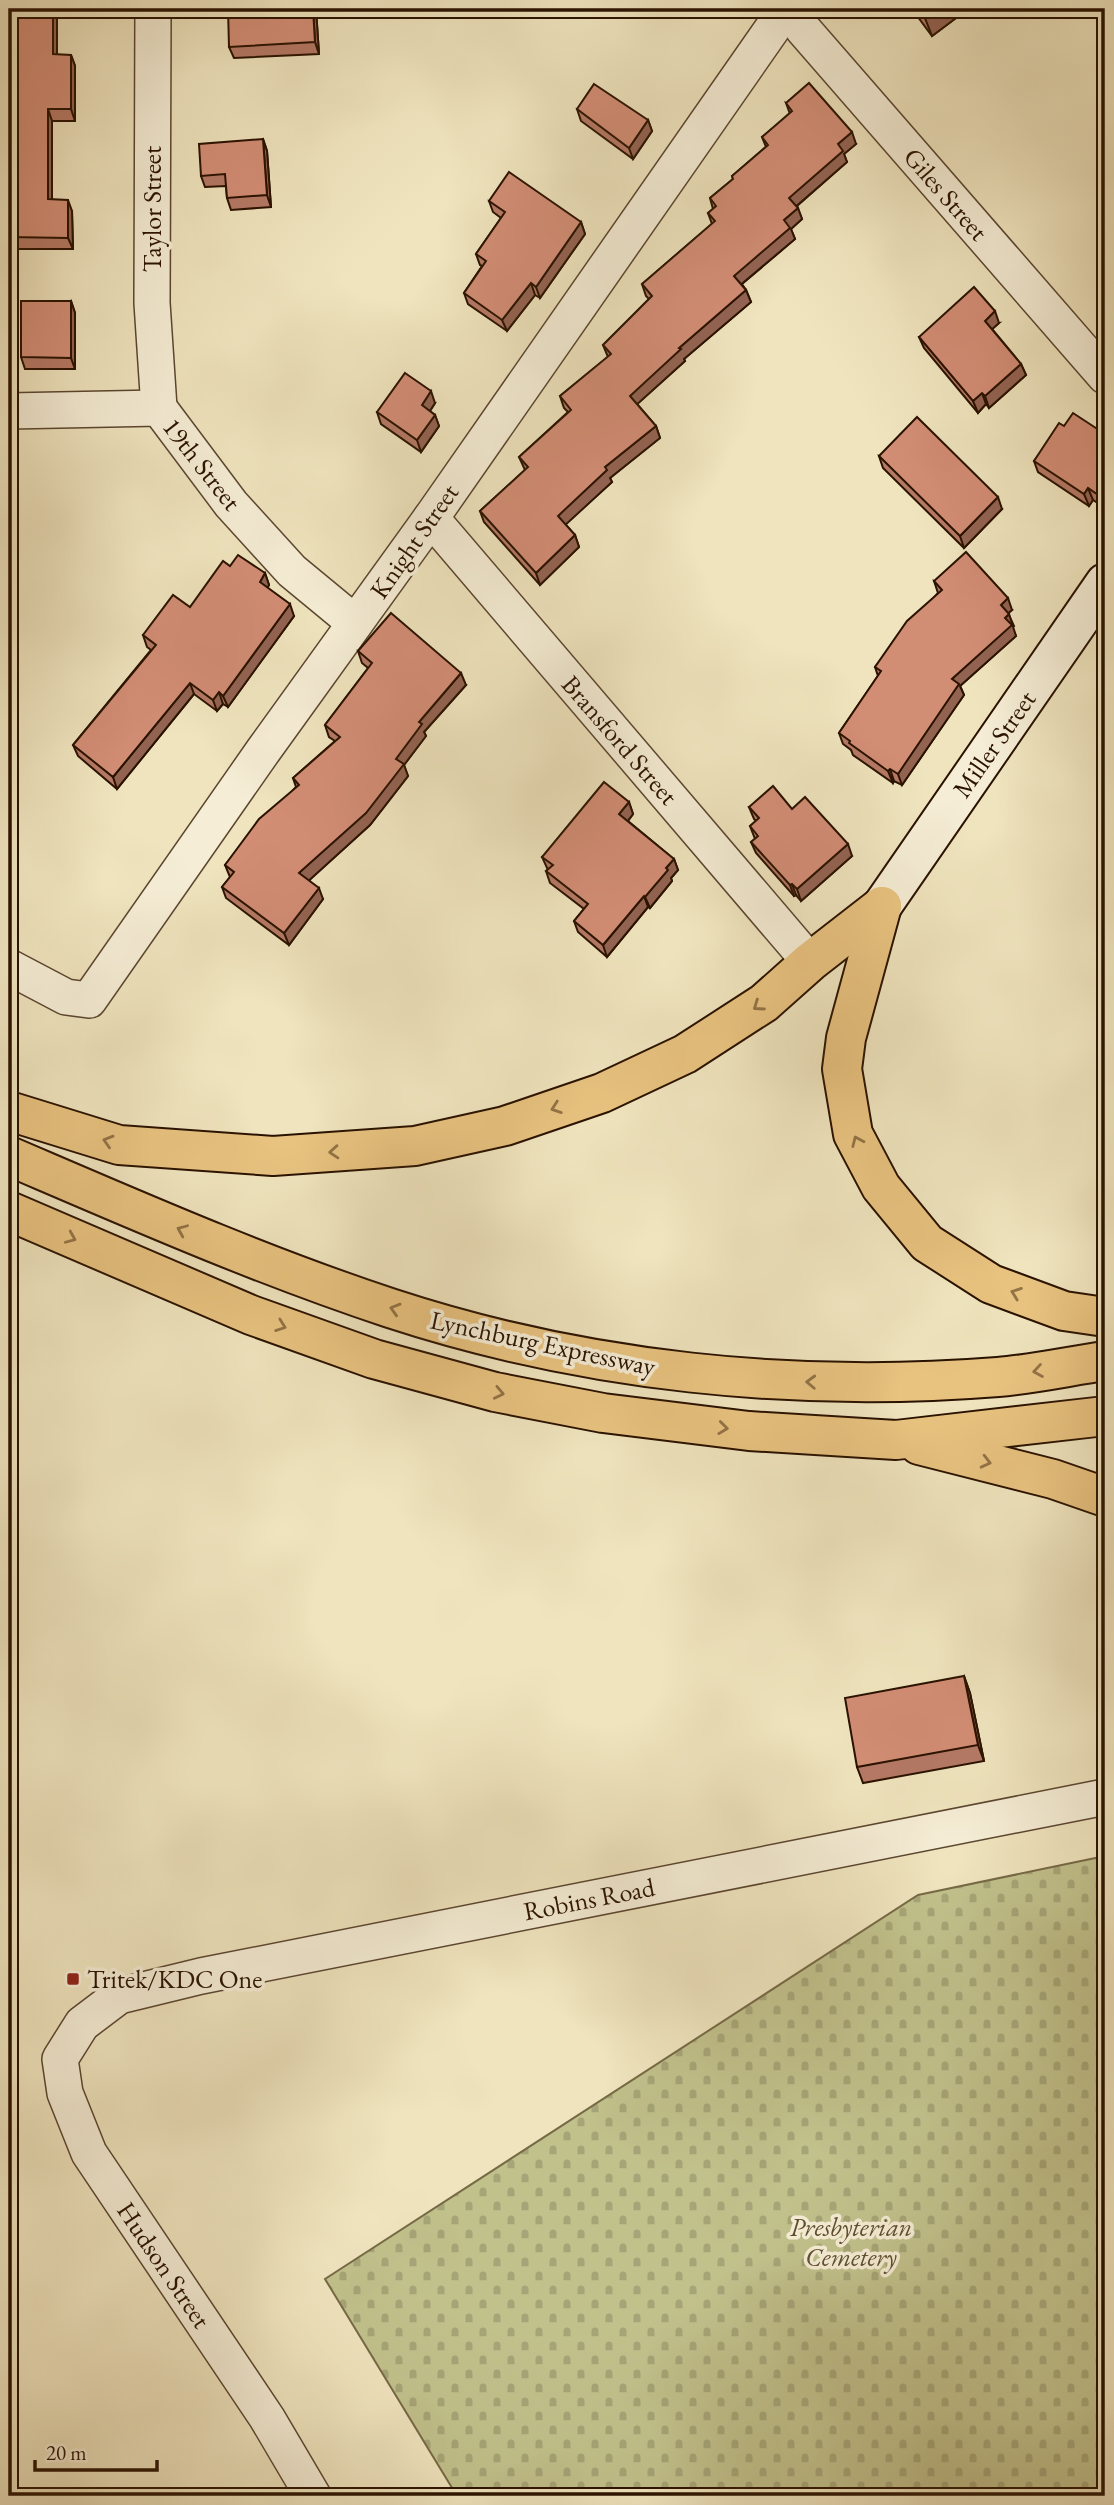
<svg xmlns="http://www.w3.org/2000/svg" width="1114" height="2505" font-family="'EB Garamond',serif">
<defs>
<pattern id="cemetery-stones" width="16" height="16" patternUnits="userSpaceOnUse" patternTransform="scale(1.75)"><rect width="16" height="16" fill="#c1c18c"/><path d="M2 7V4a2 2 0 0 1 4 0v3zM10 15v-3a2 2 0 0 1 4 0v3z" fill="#a6a577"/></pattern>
</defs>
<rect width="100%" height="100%" fill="#efe4be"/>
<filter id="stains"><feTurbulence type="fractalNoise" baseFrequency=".00286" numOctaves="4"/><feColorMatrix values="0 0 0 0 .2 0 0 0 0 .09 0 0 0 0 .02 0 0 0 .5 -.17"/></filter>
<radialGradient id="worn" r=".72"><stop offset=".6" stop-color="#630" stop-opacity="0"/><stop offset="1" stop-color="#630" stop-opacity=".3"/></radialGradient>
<path fill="url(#cemetery-stones)" stroke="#766a46" stroke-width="2" d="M1105 1856V2496H457L325 2279 918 1895Z"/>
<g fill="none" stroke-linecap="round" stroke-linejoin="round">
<g stroke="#5b4630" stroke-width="38">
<g id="minor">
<path d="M153 9 152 303 159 408"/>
<path d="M793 9 803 29 1105 376"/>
<path d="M9 411 159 408 231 504 292 571 355 623"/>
<path d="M431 518 810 962"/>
<path d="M9 967 66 997 89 1000 263 751 431 518 786 9"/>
<path d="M313 2496 267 2418 89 2153 65 2093 60 2059 82 2024 119 1996 201 1976 1105 1797"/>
</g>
</g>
<g stroke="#2a1200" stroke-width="42">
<path id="secondary" d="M882 906 1105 583"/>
</g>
<g stroke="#2a1200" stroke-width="42">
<g id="motorway">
<path d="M882 906 846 1038 842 1069 853 1134 881 1187 927 1243 991 1284 1064 1311 1105 1317"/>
<path d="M9 1111 119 1145 273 1156 415 1146 505 1126 602 1093 685 1054 764 1003 810 962 882 906"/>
<path d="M9 1156C135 1210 260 1265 390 1308 585 1372 794 1393 998 1377 1034 1374 1070 1366 1105 1361"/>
<path d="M9 1211 251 1315 374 1359 495 1392 603 1413 749 1431 896 1440 1105 1416"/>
<path d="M919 1445 1053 1479 1105 1497"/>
</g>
</g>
<use href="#minor" stroke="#f5edd5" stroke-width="35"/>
<use href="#secondary" stroke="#f5edd5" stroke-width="38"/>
<use href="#motorway" stroke="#e8c27f" stroke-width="38"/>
</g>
<g fill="#b57965" stroke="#2a1200" stroke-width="2">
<path d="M17 9H57V55H71L75 66V121H52V199L72 211 73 249H9V77H16Z"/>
<path d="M316 9 319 54 234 58 229 47Z"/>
<path d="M912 9H968L932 36Z"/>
<path d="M786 103 856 144 844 154 847 162 797 206 802 219 791 229 795 239 742 284 746 290 751 302 684 359 685 361 637 404 656 426 660 438 610 478 612 482 565 524 575 535 579 547 540 585 484 522 480 511 525 470 519 457 568 412 564 408 560 396 608 357 603 345 649 299 646 296 642 284 712 224 708 213 713 209 710 198 733 179 732 176 766 147 762 137 790 114Z"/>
<path d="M577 109 648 120 652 131 633 159 581 121Z"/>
<path d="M263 139 267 151 271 207 231 210 227 198 226 186 205 187 201 176Z"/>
<path d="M489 201 581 222 585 234 540 298 535 295 507 331 468 304 464 293 482 266 480 265 476 254 501 218 493 212Z"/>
<path d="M71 301 75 313V369H25L21 357Z"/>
<path d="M999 323 992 329 1021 364 1026 375 989 408 986 404 978 413 924 348 919 337Z"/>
<path d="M435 403 430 411 435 415 439 426 421 452 381 424 377 412Z"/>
<path d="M1064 426 1105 434V508L1093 500 1089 506 1038 472 1034 461Z"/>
<path d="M879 456 1002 509 964 548 883 468Z"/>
<path d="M230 566 265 573 269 585 267 588 294 616 228 707 223 704 217 711 194 694 117 789 78 756 73 745 151 650 147 647 143 635 190 607Z"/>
<path d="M934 581 1012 610 1008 613 1014 626 1012 627 1016 636 960 686 964 695 902 785 894 781 893 783 853 755 851 750 843 744 839 733 878 676 875 667 938 593Z"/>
<path d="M358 651 466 685 424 732 426 736 404 765 408 776 370 825 309 880 323 899 289 945 226 898 222 887 230 877 225 865 296 787 293 778 335 741 329 737 325 725 368 668 362 663Z"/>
<path d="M629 802 633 814 628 821 674 859 678 870 671 878 672 881 650 908 648 907 607 957 578 932 574 921 584 909 550 883 546 871 548 870 542 857Z"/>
<path d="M749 807 792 809 852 856 801 901 796 895 794 896 756 853 751 842 755 839 750 826 756 821 754 819Z"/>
<path d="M964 1676 970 1693 984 1761 863 1783 857 1767Z"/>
</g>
<g fill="#936352" stroke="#2a1200" stroke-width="2">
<path d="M53 9H57V66L53 54Z"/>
<path d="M313 9H316L319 54 315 42Z"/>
<path d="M938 9H968L932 36 925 18Z"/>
<path d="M71 55 75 66V121L71 109Z"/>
<path d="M48 109 52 121V211L48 199Z"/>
<path d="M648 120 652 131 633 159 629 148Z"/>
<path d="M852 132 856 144 844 154 847 162 793 209 789 198 838 144Z"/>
<path d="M263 139 267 151 271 207 267 195Z"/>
<path d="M68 200 72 211 73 249 68 238Z"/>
<path d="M798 208 802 219 791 229 795 239 738 287 734 276 784 220Z"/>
<path d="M581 222 585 234 540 298 536 287Z"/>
<path d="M531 283 535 295 507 331 502 320Z"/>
<path d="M746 290 751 302 684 359 685 361 634 407 630 396 679 348Z"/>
<path d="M71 301 75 313V369L71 358Z"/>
<path d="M995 311 999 323 989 332 985 321Z"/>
<path d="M1021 364 1026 375 989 408 985 396Z"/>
<path d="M431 391 435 403 426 417 422 405Z"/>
<path d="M982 393 986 404 978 413 973 401Z"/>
<path d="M435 415 439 426 421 452 417 440Z"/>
<path d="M656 426 660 438 610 478 612 482 562 528 558 516 605 467Z"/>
<path d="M1088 488 1093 500 1089 506 1084 494Z"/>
<path d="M998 497 1002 509 964 548 960 536Z"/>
<path d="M575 535 579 547 540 585 536 573Z"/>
<path d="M265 573 269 585 264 594 260 582Z"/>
<path d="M1008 598 1012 610 1005 616 1001 605Z"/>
<path d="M290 604 294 616 228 707 223 696Z"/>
<path d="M1009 614 1016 636 960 686 964 695 902 785 898 774 952 679Z"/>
<path d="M461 673 466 685 424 732 426 736 404 765 408 776 370 825 304 885 299 873 396 759 419 722Z"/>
<path d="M190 683 194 694 117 789 113 777Z"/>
<path d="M219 692 223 704 217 711 213 700Z"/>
<path d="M890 769 894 781 893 783 888 771Z"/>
<path d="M629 802 633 814 624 826 619 814Z"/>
<path d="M848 844 852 856 801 901 797 889Z"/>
<path d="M674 859 678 870 671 878 672 881 650 908 645 897 666 868Z"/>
<path d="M792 884 796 895 794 896 790 885Z"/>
<path d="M319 888 323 899 289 945 284 933Z"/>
<path d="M644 896 648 907 607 957 603 945Z"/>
<path d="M964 1676 970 1693 984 1761 978 1745Z"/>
</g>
<g fill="#d28d75" stroke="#2a1200" stroke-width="2">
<path d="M17 9H53V54L71 55V109H48V199L68 200V238L9 237V77H16Z"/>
<path d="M228 9H313L315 42 229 47Z"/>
<path d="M918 9H938L925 18Z"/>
<path d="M809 83 852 132 838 144 843 151 789 198 798 208 784 220 790 228 734 276 746 290 679 348 681 349 630 396 656 426 605 467 607 470 558 516 575 535 536 573 480 511 528 467 519 457 571 410 560 396 611 354 603 345 652 296 642 284 715 221 708 213 716 206 710 198 733 179 732 176 768 145 762 137 792 111 786 103Z"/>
<path d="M594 84 648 120 629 148 577 109Z"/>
<path d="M263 139 267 195 227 198 225 174 201 176 199 144Z"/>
<path d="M509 172 581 222 536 287 531 283 502 320 464 293 486 261 476 254 505 212 489 201Z"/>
<path d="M974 287 995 311 985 321 1021 364 985 396 982 393 973 401 919 337Z"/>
<path d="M21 301H71V358L21 357Z"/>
<path d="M405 373 431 391 422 405 435 415 417 440 377 412Z"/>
<path d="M1073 413 1105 434 1104 499 1088 488 1084 494 1034 461 1059 423 1064 426Z"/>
<path d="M917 417 998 497 960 536 879 456Z"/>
<path d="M966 552 1008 598 1001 605 1009 614 1005 618 1012 625 952 679 959 684 898 774 890 769 888 771 849 743 850 741 839 733 881 671 875 667 907 621 942 590 934 581Z"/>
<path d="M238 555 265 573 260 582 290 604 223 696 219 692 213 700 190 683 113 777 73 745 156 645 143 635 173 595 190 607 223 561 230 566Z"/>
<path d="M391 613 461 673 419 722 422 724 396 759 404 764 366 813 299 873 319 888 284 933 222 887 234 872 225 865 259 819 299 785 293 778 340 737 325 725 372 663 358 651Z"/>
<path d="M604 782 629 802 619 814 674 859 666 868 668 870 645 897 644 896 603 945 574 921 588 904 546 871 553 865 542 857Z"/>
<path d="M773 786 792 809 805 797 848 844 797 889 792 884 790 885 751 842 758 836 750 826 759 818 749 807Z"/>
<path d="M964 1676 978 1745 857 1767 845 1698Z"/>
</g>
<defs><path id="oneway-chevron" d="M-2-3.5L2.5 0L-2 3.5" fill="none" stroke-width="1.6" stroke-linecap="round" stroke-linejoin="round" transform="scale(1.75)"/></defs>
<g stroke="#927346">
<use href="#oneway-chevron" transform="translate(758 1006) rotate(145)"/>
<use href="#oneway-chevron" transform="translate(556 1108) rotate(161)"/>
<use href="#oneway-chevron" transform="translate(108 1141) rotate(-163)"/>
<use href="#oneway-chevron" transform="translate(857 1141) rotate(-114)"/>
<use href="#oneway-chevron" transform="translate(334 1152) rotate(176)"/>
<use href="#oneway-chevron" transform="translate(182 1230) rotate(-157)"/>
<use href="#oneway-chevron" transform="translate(71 1238) rotate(23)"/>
<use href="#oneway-chevron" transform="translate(1016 1293) rotate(-160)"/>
<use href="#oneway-chevron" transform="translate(395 1309) rotate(-163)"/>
<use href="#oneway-chevron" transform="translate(281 1326) rotate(20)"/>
<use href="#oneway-chevron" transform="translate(1038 1371) rotate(171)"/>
<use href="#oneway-chevron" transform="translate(811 1382) rotate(-178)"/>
<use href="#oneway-chevron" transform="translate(499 1393) rotate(12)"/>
<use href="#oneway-chevron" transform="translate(723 1428) rotate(7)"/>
<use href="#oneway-chevron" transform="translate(986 1462) rotate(14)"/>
</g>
<rect fill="#8f2418" stroke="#f5edd5" stroke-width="2.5" x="66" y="1972" width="14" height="14" rx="3.5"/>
<g text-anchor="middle" stroke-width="7" stroke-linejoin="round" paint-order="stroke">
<g font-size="26" fill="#2a1200" stroke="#f5edd5">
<text transform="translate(946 194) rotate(49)" y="9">Giles Street</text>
<text transform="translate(152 209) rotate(-90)" y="9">Taylor Street</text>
<text transform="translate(202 464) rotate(52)" y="9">19th Street</text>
<text transform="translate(414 541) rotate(-55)" y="9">Knight Street</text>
<text transform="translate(620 740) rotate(49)" y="9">Bransford Street</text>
<text transform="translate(994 744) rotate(-55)" y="9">Miller Street</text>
<text transform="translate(543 1343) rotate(12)" y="9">Lynchburg Expressway</text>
<text transform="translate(589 1899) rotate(-11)" y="9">Robins Road</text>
<text transform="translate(164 2265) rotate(56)" y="9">Hudson Street</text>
</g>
<g font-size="26" fill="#2a1200" stroke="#f5edd5" text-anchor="start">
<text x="87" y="1988">Tritek/KDC One</text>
</g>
<g font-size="26" font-style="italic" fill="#5f4f31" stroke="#f5edd5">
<text x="851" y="2236">Presbyterian<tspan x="851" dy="30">Cemetery</tspan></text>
</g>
</g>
<rect width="1114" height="2505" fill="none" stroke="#efe4be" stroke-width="35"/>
<rect x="10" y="10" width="1093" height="2484" fill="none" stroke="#2a1200" stroke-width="3.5"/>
<rect x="18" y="18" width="1079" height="2470" fill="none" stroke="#2a1200" stroke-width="2"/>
<path d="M35 2460v10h122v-10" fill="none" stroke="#2a1200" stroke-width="3.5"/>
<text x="46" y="2460" font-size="21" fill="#2a1200" stroke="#f5edd5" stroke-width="5" paint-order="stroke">20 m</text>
<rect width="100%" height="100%" filter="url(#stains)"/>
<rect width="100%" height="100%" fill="url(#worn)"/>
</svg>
